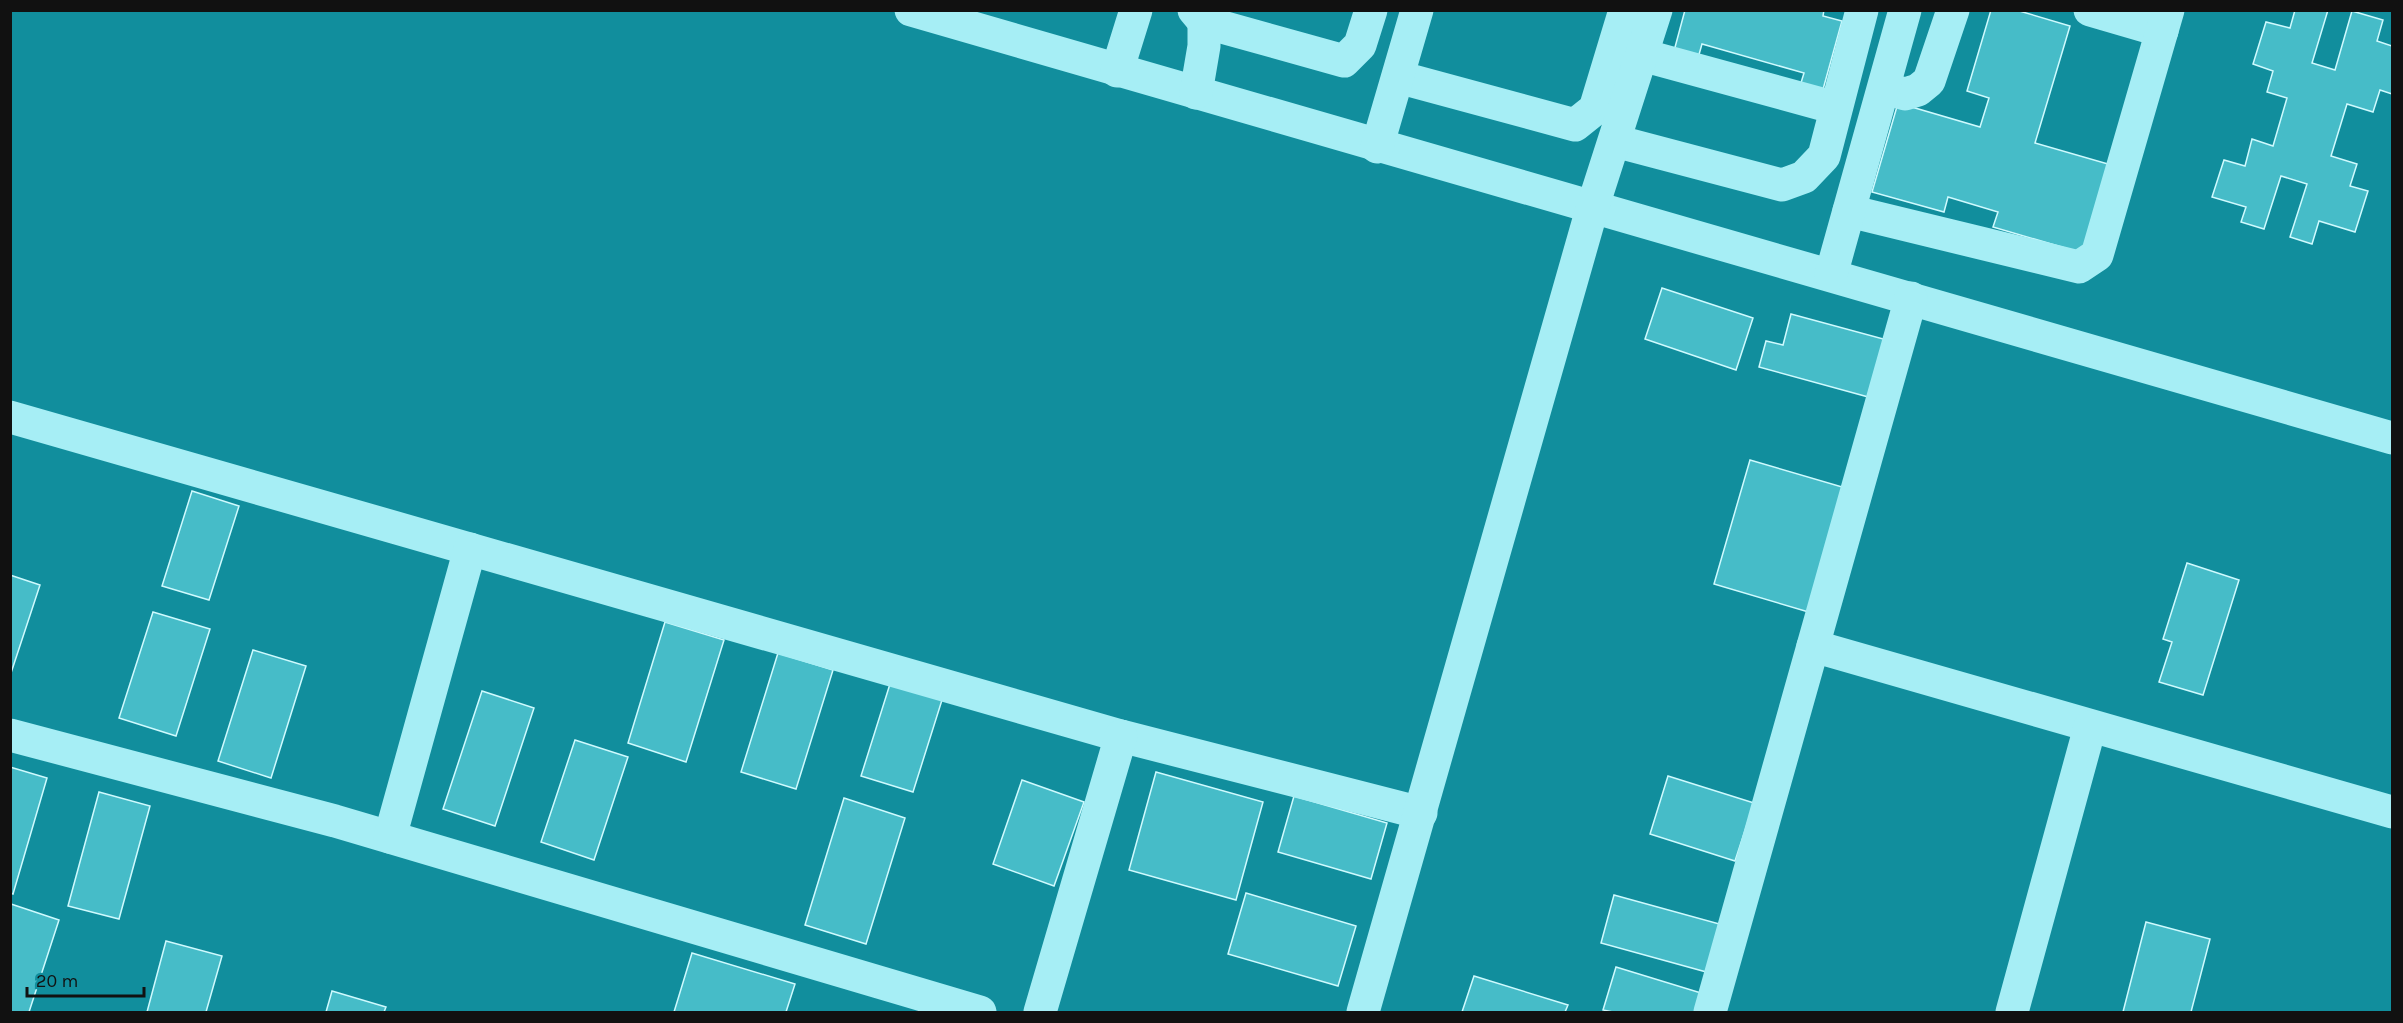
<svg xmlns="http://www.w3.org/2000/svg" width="2403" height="1023" font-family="Karla,sans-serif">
<rect width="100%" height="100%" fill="#118e9d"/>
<g fill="#46bcc8" stroke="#cffafe" stroke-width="1.5">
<path d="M1685 10H1824L1823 16 1842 21 1822 93 1800 86 1804 73 1702 44 1698 58 1674 51Z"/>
<path d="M1991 10H2016L2070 26 2035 143 2108 164 2082 253 1993 227 1998 212 1948 197 1944 212 1872 192 1898 103 1980 127 1989 98 1967 91Z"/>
<path d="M2295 10H2328L2312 63 2335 70 2352 11 2383 20 2377 41 2392 46V94L2380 90 2373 112 2347 104 2331 156 2357 164 2350 186 2368 191 2355 232 2319 221 2312 244 2290 237 2307 184 2281 176 2264 229 2241 222 2246 207 2212 197 2224 160 2245 166 2252 139 2273 146 2287 98 2267 92 2273 71 2253 64 2266 22 2290 28Z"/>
<path d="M1662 288 1753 318 1736 370 1645 339Z"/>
<path d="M1791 314 1887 340 1872 398 1759 367 1766 341 1783 345Z"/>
<path d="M1750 460 1849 489 1812 613 1714 584Z"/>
<path d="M192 491 239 506 209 600 162 586Z"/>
<path d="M2187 563 2239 580 2203 695 2159 682 2172 642 2163 639Z"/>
<path d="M10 575 40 585 10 676Z"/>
<path d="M153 612 210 629 176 736 119 718Z"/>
<path d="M665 622 724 640 686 762 628 743Z"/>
<path d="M253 650 306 666 271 778 218 761Z"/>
<path d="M778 653 833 670 796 789 741 772Z"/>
<path d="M890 684 942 700 913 792 861 776Z"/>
<path d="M482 691 534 708 495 826 443 809Z"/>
<path d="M575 740 628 757 594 860 541 842Z"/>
<path d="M10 767 47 778 13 894 10 893Z"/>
<path d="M1156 772 1263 802 1236 900 1129 870Z"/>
<path d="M1668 776 1754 803 1735 861 1650 834Z"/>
<path d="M1022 780 1084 802 1054 886 993 864Z"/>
<path d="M99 792 150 806 119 919 68 906Z"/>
<path d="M1294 796 1387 823 1371 879 1278 852Z"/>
<path d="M844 798 905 818 866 944 805 925Z"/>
<path d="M1246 893 1356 926 1338 986 1228 954Z"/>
<path d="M1614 895 1723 925 1710 973 1601 943Z"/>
<path d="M11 904 59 920 29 1012H10Z"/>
<path d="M2146 922 2210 939 2191 1012H2123Z"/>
<path d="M166 941 222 956 206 1012H147Z"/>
<path d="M692 953 795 984 786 1012H674Z"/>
<path d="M1616 967 1701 993 1695 1012H1613L1603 1010Z"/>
<path d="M1474 976 1568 1005 1565 1012H1462Z"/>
<path d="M332 991 386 1007 384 1012H326Z"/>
</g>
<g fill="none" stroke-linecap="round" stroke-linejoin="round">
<g stroke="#a6eef5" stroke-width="33">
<path d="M911 10 2392 438"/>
<path d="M1194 10 1204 22 1344 61 1360 45 1371 10"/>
<path d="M2090 10 2162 31"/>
<path d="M1642 55 1836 108"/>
<path d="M1117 71 1136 10"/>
<path d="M1398 77 1575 125 1595 109 1625 10"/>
<path d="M1884 88 1905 94 1918 90 1929 81 1953 10"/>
<path d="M1196 93 1204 46V22"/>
<path d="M1615 141 1782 185 1804 177 1824 156 1862 10"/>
<path d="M1377 147 1417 10"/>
<path d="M1849 211 2079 267 2097 255 2168 10"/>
<path d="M1831 275 1905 10"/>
<path d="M10 417 1121 736 1421 813"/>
<path d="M1813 646 2392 812"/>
<path d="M10 735 335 821 980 1012"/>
<path d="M390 837 470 549"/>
<path d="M1040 1012 1121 736"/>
<path d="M1363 1012 1592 209 1656 10"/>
<path d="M1710 1012 1911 298"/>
<path d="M2012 1012 2090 727"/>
</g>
</g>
<rect width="2403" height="1023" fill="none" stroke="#111111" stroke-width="24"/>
<path d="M27 987v9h117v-9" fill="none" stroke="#111111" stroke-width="3"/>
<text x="36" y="987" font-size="18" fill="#111111" stroke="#118e9d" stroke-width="4.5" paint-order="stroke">20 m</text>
</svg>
